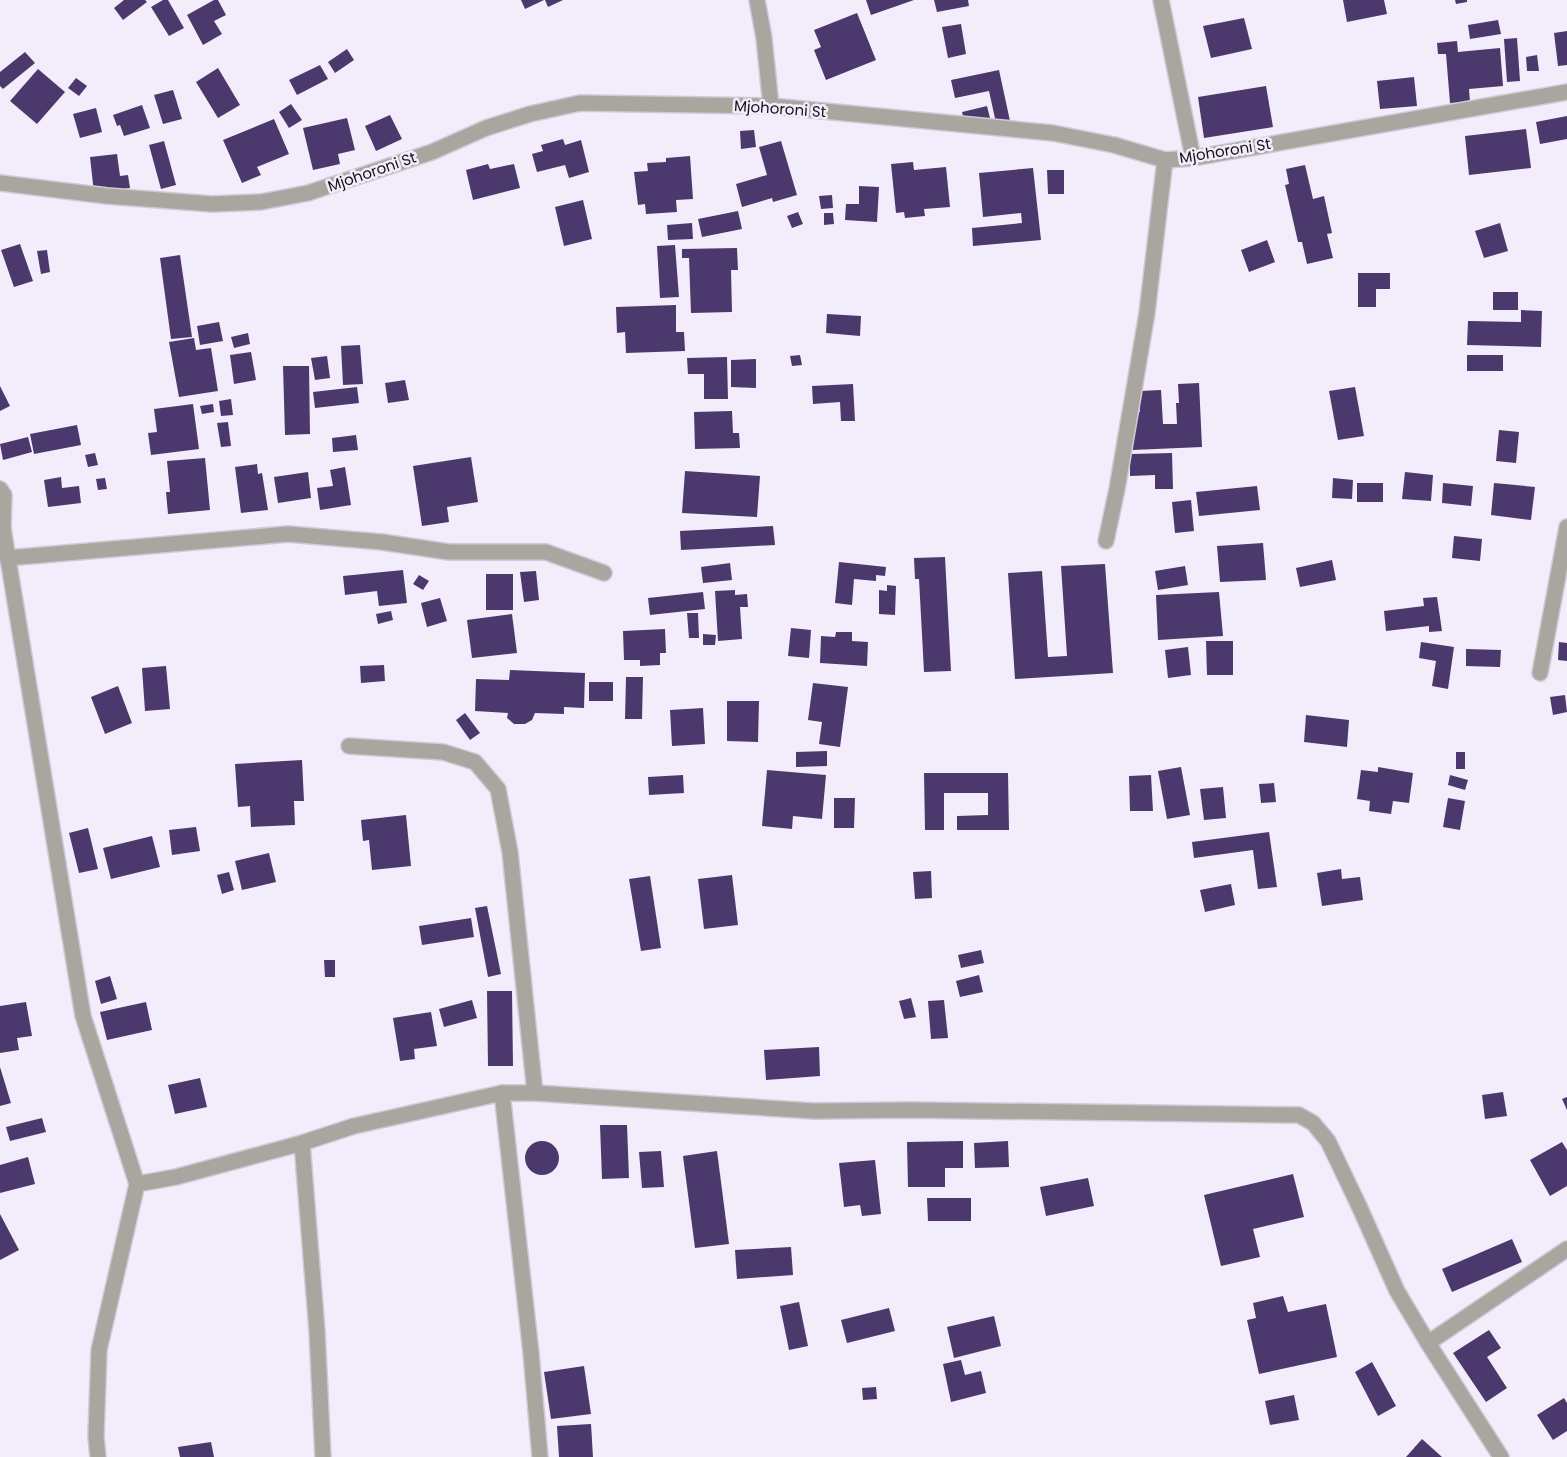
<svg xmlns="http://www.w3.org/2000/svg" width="1567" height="1457" font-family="Poppins,sans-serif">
<rect width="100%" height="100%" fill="#f3edfb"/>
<g fill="#4b396d">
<path d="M124 0H145L147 2 123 20 114 8Z"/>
<path d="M163 0H168L184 28 169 36 151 7Z"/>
<path d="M214 0H218L226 15 214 21 222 34 203 45 187 15Z"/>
<path d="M521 0H544L525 9Z"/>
<path d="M545 0H563L548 7Z"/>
<path d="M866 0H914L871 15Z"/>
<path d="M934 0H968L969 6 937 12Z"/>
<path d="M1343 0H1384L1387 14 1347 22Z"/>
<path d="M1455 0H1467V2L1456 4Z"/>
<path d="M857 13 876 60 826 80 814 50 821 47 814 30Z"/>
<path d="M1244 18 1252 49 1211 58 1203 26Z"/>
<path d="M1498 20 1501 34 1470 39 1468 25Z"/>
<path d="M961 24 966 54 948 58 942 27Z"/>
<path d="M1567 31V65L1558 66 1554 33Z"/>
<path d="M1517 38 1520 81 1507 82 1504 39Z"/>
<path d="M1457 41 1458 52 1500 48 1503 86 1469 89 1470 102 1450 103 1446 54H1438L1437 43Z"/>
<path d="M347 49 354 60 335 73 328 62Z"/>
<path d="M25 52 35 63 3 89 0 86V72Z"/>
<path d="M1537 55 1539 71H1527L1526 57Z"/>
<path d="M320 65 328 79 297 95 289 80Z"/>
<path d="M218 68 240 105 218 118 196 82Z"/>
<path d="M38 69 65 92 37 124 10 101Z"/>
<path d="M999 70 1010 121 996 123 989 91 955 98 951 80Z"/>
<path d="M1414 77 1417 106 1380 109 1377 81Z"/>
<path d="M76 78 87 86 79 96 68 88Z"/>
<path d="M1266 86 1273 127 1204 138 1198 97Z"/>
<path d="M173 90 182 119 163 124 154 95Z"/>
<path d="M291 104 302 120 289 128 279 112Z"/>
<path d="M142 105 150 128 124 136 120 125 117 126 113 115Z"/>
<path d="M987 106 991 122 966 128 962 112Z"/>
<path d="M96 108 102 132 80 138 73 114Z"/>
<path d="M390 115 402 139 376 151 365 126Z"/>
<path d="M1567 116V139L1540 144 1536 122Z"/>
<path d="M347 118 355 150 338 154 340 164 313 170 303 128Z"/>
<path d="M274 119 289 154 257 167 261 175 242 183 223 140Z"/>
<path d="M1526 129 1531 168 1469 175 1465 136Z"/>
<path d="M754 130 756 147 741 149 740 131Z"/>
<path d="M563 139 565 145 581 140 589 172 569 178 565 165 537 172 532 154 543 151 541 145Z"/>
<path d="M164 141 176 185 161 189 149 145Z"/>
<path d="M781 141 797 195 773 202 772 198 742 207 736 184 767 175 759 147Z"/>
<path d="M117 154 120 176 128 175 130 188 94 193 90 157Z"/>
<path d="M690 156 693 199 676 200 677 212 646 214 645 204 638 205 634 172 648 171 647 163 666 162V158Z"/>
<path d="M913 162 914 170 946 167 950 207 924 209 925 216 905 218 904 212 896 213 891 164Z"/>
<path d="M488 164 490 169 514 164 520 188 473 200 466 170Z"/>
<path d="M1305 165 1313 199 1324 196 1332 233 1327 234 1333 258 1307 264 1302 242H1298L1285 185 1289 184 1286 169Z"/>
<path d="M1033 168 1041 240 973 246 972 228 1022 223 1021 213 983 217 979 173Z"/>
<path d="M1047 170H1064V194H1048Z"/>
<path d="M859 186 879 187 877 222 845 220 846 204H859Z"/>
<path d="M832 195 833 208 821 209 819 196Z"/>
<path d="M583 200 592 239 564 246 555 207Z"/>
<path d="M738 211 742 229 702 237 698 219Z"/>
<path d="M798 212 803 224 792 228 787 216Z"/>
<path d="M824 213H833L834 224 824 225Z"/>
<path d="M692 223 693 239 668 240 667 225Z"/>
<path d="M1500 223 1508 251 1484 258 1475 231Z"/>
<path d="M1267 240 1275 262 1249 272 1241 250Z"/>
<path d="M20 244 33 281 14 287 1 250Z"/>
<path d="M675 245 679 297 660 298 657 246Z"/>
<path d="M737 248 738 270H731L732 312 691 313 689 258H682V249Z"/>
<path d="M47 250 50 272 41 274 37 251Z"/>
<path d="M180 255 192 337 171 339 160 258Z"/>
<path d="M1358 273H1390V289H1376V307H1358Z"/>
<rect x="1493" y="292" width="25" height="18"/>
<path d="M676 305V332H684L685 351 626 353 625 332 617 333 616 307Z"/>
<path d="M1521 310 1542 311 1541 347 1467 345 1468 321 1521 322Z"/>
<path d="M827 314 861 316 860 336 826 333Z"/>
<path d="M219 322 223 341 200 345 197 326Z"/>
<path d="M248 333 250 344 234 348 231 337Z"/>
<path d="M194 338 196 350 211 348 218 391 179 397 169 342Z"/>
<path d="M360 345 363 384 343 385 341 346Z"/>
<path d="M251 352 256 380 234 384 230 355Z"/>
<path d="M800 355 802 365 792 366 790 356Z"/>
<rect x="1467" y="355" width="36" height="16"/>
<path d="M327 356 330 378 315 380 311 358Z"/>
<path d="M727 357 728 399H704V374H688L687 358Z"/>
<path d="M756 359V388L731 387V360Z"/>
<path d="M283 366H309L310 434 285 435Z"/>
<path d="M405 380 409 400 388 403 385 383Z"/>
<path d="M1199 383 1202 447 1133 450 1132 412H1140L1139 391 1161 390 1163 424H1177L1176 403H1179L1178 384Z"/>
<path d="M853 384 855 421H841L840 402 813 404 812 386Z"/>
<path d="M0 386 10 406 0 411Z"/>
<path d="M357 387 359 403 315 408 313 392Z"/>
<path d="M1355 387 1364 436 1338 440 1329 391Z"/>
<path d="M231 399 233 415 221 416 219 401Z"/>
<path d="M193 404 199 449 151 455 148 433 157 432 154 409Z"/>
<path d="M213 404 214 412 202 414 200 406Z"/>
<path d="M732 411 733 433H739L740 448 695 449 694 412Z"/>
<path d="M228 422 231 446 221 447 217 423Z"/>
<path d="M77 425 81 445 34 454 30 434Z"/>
<path d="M1499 430 1519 432 1516 463 1496 461Z"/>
<path d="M356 435 358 450 333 452 332 438Z"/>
<path d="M28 437 32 452 3 460 0 444Z"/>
<path d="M95 453 98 465 88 467 85 455Z"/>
<path d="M1172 453 1173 489H1155V475L1130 476V454Z"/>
<path d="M471 457 478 502 447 507 449 522 422 526 413 466Z"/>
<path d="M205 458 210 510 168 514 166 492H170L167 461Z"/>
<path d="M257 464 258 474 262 473 268 510 241 513 235 467Z"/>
<path d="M345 467 351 505 320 510 317 488 333 486 330 470Z"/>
<path d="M685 471 760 476 757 517 682 513Z"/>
<path d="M308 472 311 498 278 503 274 477Z"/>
<path d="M1405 472 1433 475 1431 501 1402 499Z"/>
<path d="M61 477 62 488 79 486 81 503 48 507 44 480Z"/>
<path d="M105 478 107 489 98 490 96 479Z"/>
<path d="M1333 478 1353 480 1352 499 1332 498Z"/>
<rect x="1357" y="483" width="26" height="19"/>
<path d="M1443 483 1473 486 1471 506 1442 503Z"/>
<path d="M1494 483 1535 487 1531 520 1491 515Z"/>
<path d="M1257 486 1260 510 1199 516 1196 492Z"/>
<path d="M1191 500 1194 531 1175 533 1172 502Z"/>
<path d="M773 526 775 545 681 550 680 531Z"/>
<path d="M1454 536 1482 539 1480 561 1452 558Z"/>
<path d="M1263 543 1266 580 1220 582 1217 546Z"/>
<path d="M945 557 951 671 924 672 919 579H915L914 558Z"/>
<path d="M1332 560 1336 580 1300 587 1296 568Z"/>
<path d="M839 562 886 567 885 576 876 575V581L854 579 852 605 835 603Z"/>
<path d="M730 563 732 580 703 583 701 567Z"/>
<path d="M1105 564 1113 673 1015 679 1008 573 1042 571 1048 657 1067 656 1061 566Z"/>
<path d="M1185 566 1188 585 1158 590 1155 571Z"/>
<path d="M403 570 407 603 379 606 377 591 345 595 343 576Z"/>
<path d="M536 571 539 600 524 602 520 572Z"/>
<rect x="486" y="574" width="27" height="36"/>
<path d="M419 575 429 581 423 590 413 584Z"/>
<path d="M887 585 896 586 895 615 879 614V590L887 591Z"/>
<path d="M735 590V595L747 594 748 607H740L742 639 718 641 715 591Z"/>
<path d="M703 592 705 609 650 615 648 598Z"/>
<path d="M1219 592 1223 636 1158 640 1156 595Z"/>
<path d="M1437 597 1442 631 1429 632V626L1386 631 1384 611 1424 606 1423 598Z"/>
<path d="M440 598 447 621 427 627 421 603Z"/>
<path d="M391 611 393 620 378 624 376 614Z"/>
<path d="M687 613H698L699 638H689Z"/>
<path d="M512 614 517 653 472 658 467 620Z"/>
<path d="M791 628 811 630 809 658 788 656Z"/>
<path d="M665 629 666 653H660V665L640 666V660H624L623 631Z"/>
<path d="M836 632H852V641L868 642 867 666 820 663 821 636 835 637Z"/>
<path d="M703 634 716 635 715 645H703Z"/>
<path d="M1206 641H1233V675H1207Z"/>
<path d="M1421 642 1454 647 1448 689 1432 686 1436 661 1419 658Z"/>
<path d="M1559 642 1567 643V661L1558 660Z"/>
<path d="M1188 647 1191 675 1168 678 1165 650Z"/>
<path d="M1466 649 1501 650 1500 667 1466 666Z"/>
<path d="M384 665 385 681 361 683 360 666Z"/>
<path d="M166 666 170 709 145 711 142 668Z"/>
<path d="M510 670 585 673 584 708 564 707V714L535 713 532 720 525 724H514L507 718 508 713 475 711 476 679 509 680Z"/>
<path d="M626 677H643L642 719H625Z"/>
<rect x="589" y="682" width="24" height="19"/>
<path d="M813 683 848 687 840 747 819 744 822 722 808 720Z"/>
<path d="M118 686 132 723 105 734 91 697Z"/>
<path d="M1565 695 1567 712 1553 715 1550 697Z"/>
<path d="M727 701H759L758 742 727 741Z"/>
<path d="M703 708 705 744 672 746 670 710Z"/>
<path d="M465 713 480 733 470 740 456 720Z"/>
<path d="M1306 715 1349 720 1347 747 1304 742Z"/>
<path d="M827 751V766L796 767V752Z"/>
<rect x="1456" y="752" width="9" height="17"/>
<path d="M302 760 304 801H294L295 825 251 827 250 806 238 807 235 764Z"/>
<path d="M1181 767 1190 815 1167 819 1158 771Z"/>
<path d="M1378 767 1413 773 1409 803 1393 801 1391 814 1369 811 1370 801 1357 799 1361 770 1378 772Z"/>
<path d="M767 770 826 775 822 819 793 816 792 829 762 826Z"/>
<path d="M924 773H1008L1009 830H957V816L988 815V793H944V830H925Z"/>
<path d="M683 775 684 793 649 795 648 777Z"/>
<path d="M1151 775 1153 811H1130L1129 776Z"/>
<path d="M1450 775 1468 780 1465 790 1448 785Z"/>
<path d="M1274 783 1276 802 1261 803 1259 784Z"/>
<path d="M1223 787 1226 818 1204 820 1200 789Z"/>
<path d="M834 798H855L854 828H834Z"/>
<path d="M1448 798 1465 801 1460 830 1443 827Z"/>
<path d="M406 815 411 866 372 870 369 840 363 841 361 820Z"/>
<path d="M196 827 200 851 172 855 169 830Z"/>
<path d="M88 828 98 869 79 873 69 833Z"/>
<path d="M1269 832 1277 887 1258 889 1253 850 1194 858 1192 842Z"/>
<path d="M152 836 160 867 111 879 103 848Z"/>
<path d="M269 853 276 882 242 890 235 861Z"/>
<path d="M1341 869 1342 879 1360 877 1363 900 1322 906 1317 873Z"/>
<path d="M931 871 932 898 915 899 913 872Z"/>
<path d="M229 872 234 890 222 894 217 875Z"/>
<path d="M732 875 738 925 704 929 698 879Z"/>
<path d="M650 876 661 948 641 951 629 879Z"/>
<path d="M1231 884 1235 905 1205 912 1200 890Z"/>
<path d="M487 906 501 974 488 977 475 908Z"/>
<path d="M471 918 474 937 422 945 419 926Z"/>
<path d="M981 950 984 963 961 968 958 955Z"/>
<path d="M324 960H335V977H325Z"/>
<path d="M979 975 983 992 960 997 956 981Z"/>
<path d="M110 976 117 999 101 1004 95 981Z"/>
<path d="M487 991H512L513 1066H488Z"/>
<path d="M911 998 916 1017 904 1019 899 1001Z"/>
<path d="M472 1000 477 1018 444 1027 439 1009Z"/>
<path d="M944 1000 948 1038 931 1039 928 1001Z"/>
<path d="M26 1002 32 1036 17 1038 19 1050 0 1053V1006Z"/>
<path d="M146 1002 152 1030 107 1040 100 1012Z"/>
<path d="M431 1012 437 1046 414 1049 415 1059 400 1061 393 1018Z"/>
<path d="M819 1047 820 1076 766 1080 764 1050Z"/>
<path d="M0 1067 11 1103 0 1106Z"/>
<path d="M200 1078 207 1107 175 1114 168 1085Z"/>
<path d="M1503 1092 1507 1116 1485 1119 1482 1095Z"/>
<path d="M1567 1097V1110L1562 1099Z"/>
<path d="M42 1118 46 1132 10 1141 6 1127Z"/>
<path d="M600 1125H627L629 1178 602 1179Z"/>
<path d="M963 1141V1168H945V1187H908L907 1142Z"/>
<path d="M1008 1141 1009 1167 975 1168 974 1143Z"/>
<circle cx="542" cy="1158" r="17"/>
<path d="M1562 1142 1567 1150V1186L1550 1196 1530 1160Z"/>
<path d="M661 1151 664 1187 642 1188 639 1152Z"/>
<path d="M717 1151 729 1244 695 1248 683 1156Z"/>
<path d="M28 1157 35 1184 0 1193V1165Z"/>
<path d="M875 1160 881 1214 862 1216 860 1205 844 1207 839 1163Z"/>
<path d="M1293 1174 1304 1217 1253 1229 1260 1257 1221 1266 1204 1195Z"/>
<path d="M1088 1178 1094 1206 1046 1216 1040 1187Z"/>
<path d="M927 1198H971V1221H928Z"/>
<path d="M0 1214 19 1250 0 1260Z"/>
<path d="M1512 1239 1522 1262 1452 1292 1442 1269Z"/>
<path d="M791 1247 793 1275 737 1279 735 1250Z"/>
<path d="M1283 1296 1288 1312 1326 1304 1337 1357 1259 1374 1247 1320 1256 1318 1253 1303Z"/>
<path d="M799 1302 808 1346 789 1350 780 1306Z"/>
<path d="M889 1308 895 1331 847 1343 841 1320Z"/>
<path d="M994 1316 1001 1346 954 1358 947 1327Z"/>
<path d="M1489 1330 1501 1348 1487 1357 1507 1388 1486 1402 1453 1353Z"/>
<path d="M961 1360 965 1375 981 1371 986 1393 951 1402 943 1364Z"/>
<path d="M1372 1362 1396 1406 1378 1416 1355 1372Z"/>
<path d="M584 1366 591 1414 551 1419 544 1372Z"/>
<path d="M876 1387 877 1399 863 1400 862 1388Z"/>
<path d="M1294 1395 1299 1420 1270 1425 1265 1401Z"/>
<path d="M1564 1398 1567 1403V1431L1553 1440 1537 1415Z"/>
<path d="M591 1424 593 1457H559L557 1426Z"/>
<path d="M1422 1439 1442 1457H1406Z"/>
<path d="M211 1442 214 1457H180L178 1447Z"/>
</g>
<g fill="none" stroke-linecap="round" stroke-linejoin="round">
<g stroke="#cfcad7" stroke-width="18">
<g id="minor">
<path d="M757 0 764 38 771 106"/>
<path d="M1161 0 1193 158"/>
<path d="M0 183 107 196 212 204 261 202 308 193 432 152 486 128 530 114 580 103 771 106 1053 133 1114 145 1165 160 1193 158 1567 92"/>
<path d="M0 489 4 495 3 528 0 531"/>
<path d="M3 528 83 1016 137 1184 99 1350 96 1436 98 1457"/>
<path d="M1106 541 1117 489 1147 313 1165 160"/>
<path d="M7 558 288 534 382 542 449 552H546L604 573"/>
<path d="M1540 673 1567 527"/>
<path d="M349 746 443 752 475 762 498 789 510 852 535 1093"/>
<path d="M502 1093 531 1353 540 1457"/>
<path d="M302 1143 317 1331 323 1457"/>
<path d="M137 1184 176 1177 302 1143 354 1126 502 1093H535L814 1111 910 1110 1299 1115 1313 1123 1328 1141 1359 1206 1397 1291 1428 1343 1501 1457"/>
<path d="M1428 1343 1567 1249"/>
</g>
</g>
<use href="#minor" stroke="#a9a6a0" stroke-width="15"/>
</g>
<g text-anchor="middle" stroke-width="5" stroke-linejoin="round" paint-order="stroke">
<g font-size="15" fill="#141217" stroke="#f3edfb">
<text transform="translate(780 109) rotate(4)" y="5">Mjohoroni St</text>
<text transform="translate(1225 151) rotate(-9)" y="5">Mjohoroni St</text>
<text transform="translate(372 172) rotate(-19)" y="5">Mjohoroni St</text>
</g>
</g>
</svg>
